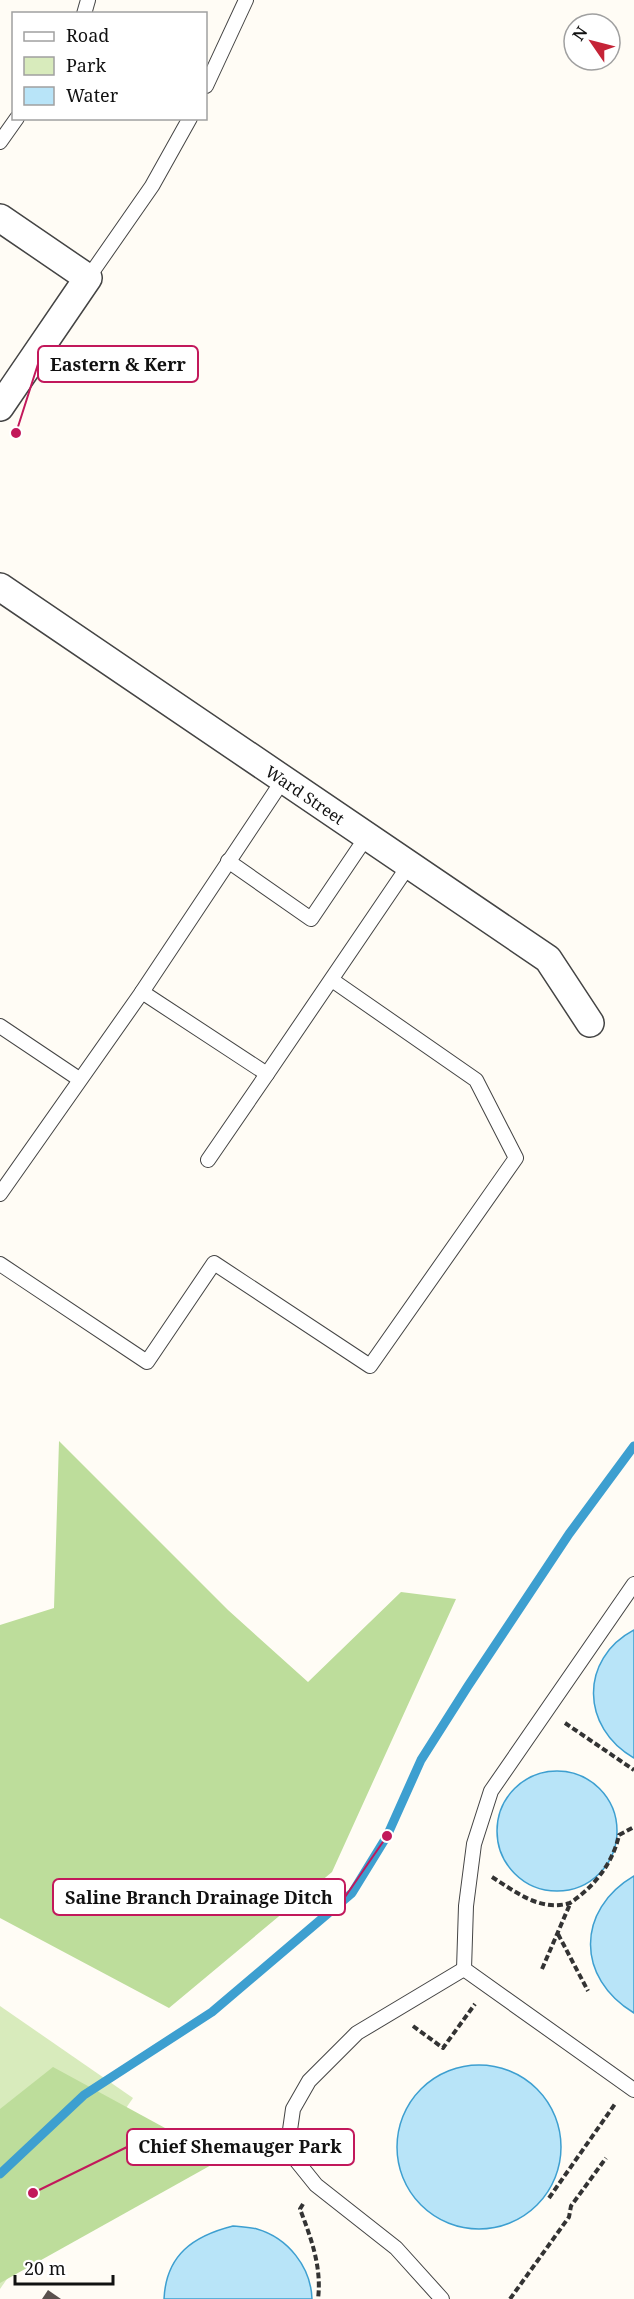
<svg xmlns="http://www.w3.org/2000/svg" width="634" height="2299" font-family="'Noto Serif',serif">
<rect width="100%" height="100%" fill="#fffcf5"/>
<path fill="#d8ebbc" d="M0 2006 133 2098 0 2289Z"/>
<g fill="#bddd9b">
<path d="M59 1441 228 1610 308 1682 401 1592 456 1599 332 1872 169 2008 0 1918V1625L54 1608Z"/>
<path d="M53 2067 222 2159 0 2283V2109Z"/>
</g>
<g fill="#b8e4f8" stroke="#3d9fd0" stroke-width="1.5">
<path d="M634 1630V1758C581 1728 579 1659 634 1630Z"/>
<circle cx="557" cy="1831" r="60"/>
<path d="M634 1876V2013C576 1978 576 1910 634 1876Z"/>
<circle cx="479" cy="2147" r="82"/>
<path d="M233 2226C241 2227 250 2227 257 2229 288 2238 311 2267 312 2299H164C166 2255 193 2236 233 2226Z"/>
</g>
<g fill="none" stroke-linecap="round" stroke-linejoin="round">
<path stroke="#3d9fd0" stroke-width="9" d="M0 2174 84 2095 212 2012 352 1893 387 1836 421 1760 468 1686 569 1534 634 1446"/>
</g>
<path fill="#5a514d" d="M48 2290 61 2299H42Z"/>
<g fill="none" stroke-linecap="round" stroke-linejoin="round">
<g stroke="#444" stroke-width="16">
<g id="lane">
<path d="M84 14 88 0"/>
<path d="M206 86 246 0"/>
<path d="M0 142 17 118"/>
<path d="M88 278 152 186 190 118"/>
<path d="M228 861 311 919 367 836"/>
<path d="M142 992 283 780"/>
<path d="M0 1026 79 1079"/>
<path d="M208 1160 267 1074"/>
<path d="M0 1194 142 992 267 1074 409 865"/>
<path d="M0 1264 147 1362 214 1263 370 1366 516 1158 476 1080 332 980"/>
<path d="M634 1584 491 1791 474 1844 466 1906 464 1969 634 2090"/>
<path d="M442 2299 396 2248 316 2185 291 2154 290 2130 293 2109 309 2081 357 2033 464 1969"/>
</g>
</g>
<g stroke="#444" stroke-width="30">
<g id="street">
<path d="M0 218 88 278 0 407"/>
<path d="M0 587 548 959 590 1023"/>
</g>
</g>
<g stroke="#333" stroke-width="4" stroke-dasharray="6 3" stroke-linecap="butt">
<path d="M565 1723 634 1770"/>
<path d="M492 1877C516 1892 540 1912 570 1903 594 1887 613 1863 619 1835L634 1827"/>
<path d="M558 1934 588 1991"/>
<path d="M542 1969 570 1904"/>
<path d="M413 2026 443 2048 475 2004"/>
<path d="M549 2198 615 2104"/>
<path d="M303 2204 300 2209C311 2238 322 2267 318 2299"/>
<path d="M510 2299 569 2217 571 2206 606 2158"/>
</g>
<use href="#lane" stroke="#fff" stroke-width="14"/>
<use href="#street" stroke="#fff" stroke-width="27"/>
</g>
<g text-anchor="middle" stroke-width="6" stroke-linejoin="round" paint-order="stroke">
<g font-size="16" fill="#111" stroke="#fff">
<text transform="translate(305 795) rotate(34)" y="6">Ward Street</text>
</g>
</g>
<path fill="none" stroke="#c2185b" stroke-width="2" d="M16 433L38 364M387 1836L345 1897M33 2193L127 2147"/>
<g fill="#c2185b" stroke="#fff" stroke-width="2">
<circle cx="16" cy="433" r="6"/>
<circle cx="387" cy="1836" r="6"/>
<circle cx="33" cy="2193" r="6"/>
</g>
<g fill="#fff" stroke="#c2185b" stroke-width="2">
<rect x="38" y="346" width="160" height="36" rx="6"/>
<rect x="53" y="1879" width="292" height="36" rx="6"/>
<rect x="127" y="2129" width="227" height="36" rx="6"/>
</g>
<g font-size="18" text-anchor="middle" font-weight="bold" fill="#111">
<text x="118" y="371">Eastern &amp; Kerr</text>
<text x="199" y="1904">Saline Branch Drainage Ditch</text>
<text x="240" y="2153">Chief Shemauger Park</text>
</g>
<rect x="12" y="12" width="195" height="108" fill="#ffffff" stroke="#a0a0a0" stroke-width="1.5"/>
<rect x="24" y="32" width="30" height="9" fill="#ffffff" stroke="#a0a0a0" stroke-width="1.5"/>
<text x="66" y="42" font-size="18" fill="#111111">Road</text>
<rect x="24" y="57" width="30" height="18" fill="#d8ebbc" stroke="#a0a0a0" stroke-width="1.5"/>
<text x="66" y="72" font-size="18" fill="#111111">Park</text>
<rect x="24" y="87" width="30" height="18" fill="#b8e4f8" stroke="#a0a0a0" stroke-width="1.5"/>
<text x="66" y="102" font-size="18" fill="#111111">Water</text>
<g transform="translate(592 42) rotate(305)"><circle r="28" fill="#ffffff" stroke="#a0a0a0" stroke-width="1.5"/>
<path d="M0-4.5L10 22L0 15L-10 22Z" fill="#c52437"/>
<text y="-9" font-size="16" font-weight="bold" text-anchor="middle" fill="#111111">N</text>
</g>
<path d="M15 2275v9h98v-9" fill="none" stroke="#111111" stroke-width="3"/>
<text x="24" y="2275" font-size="18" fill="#111111" stroke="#ffffff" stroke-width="4.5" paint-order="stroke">20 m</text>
</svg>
